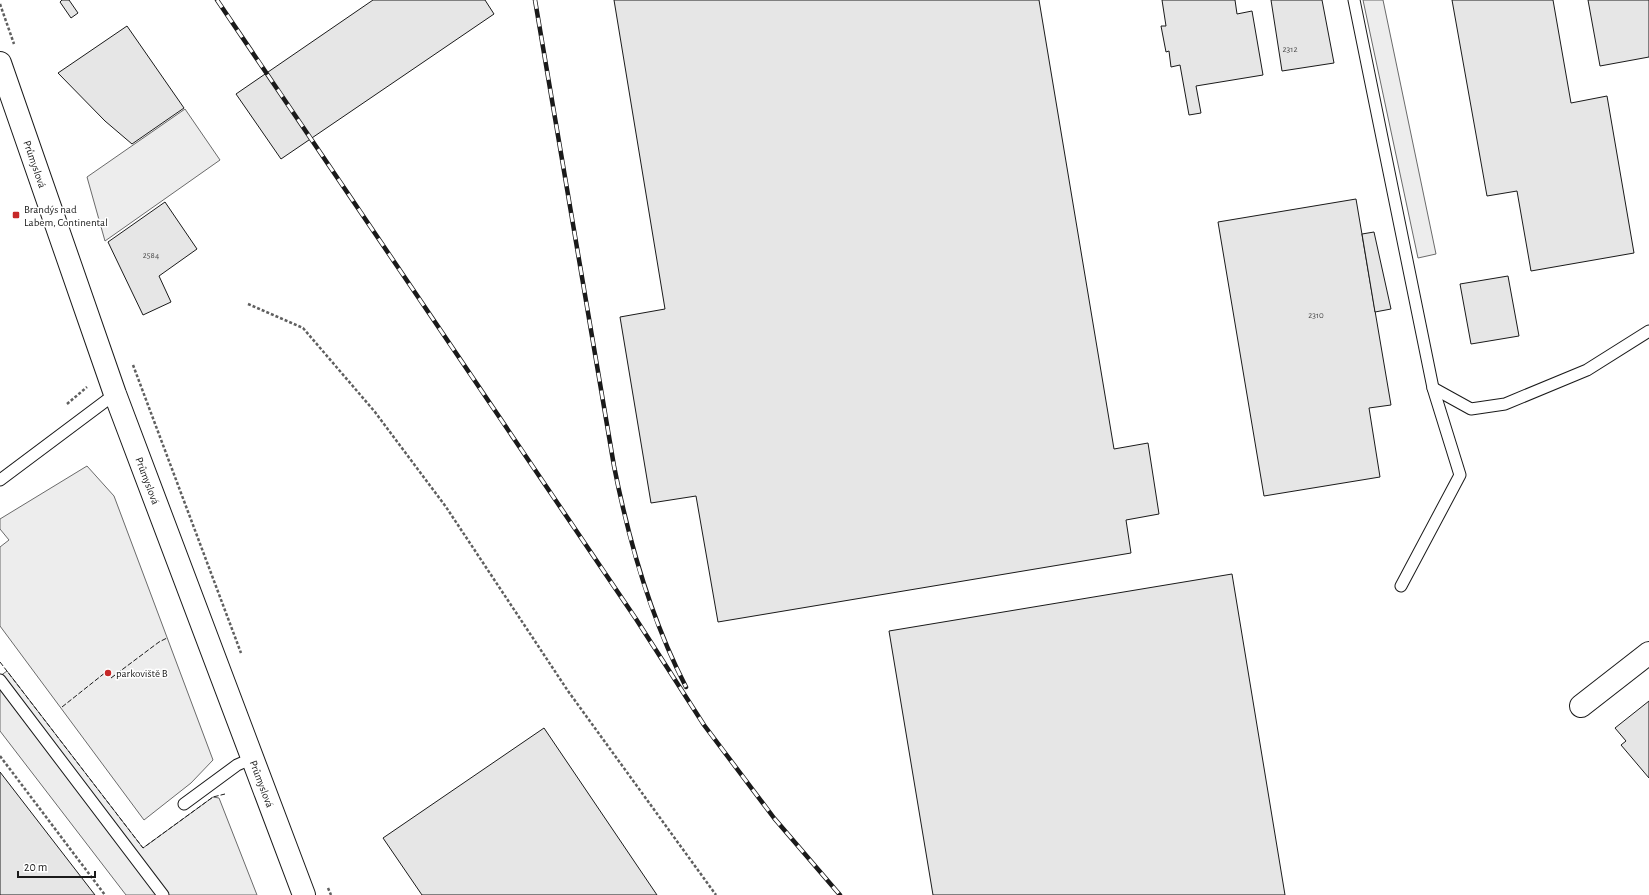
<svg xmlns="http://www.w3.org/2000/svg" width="1649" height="895" font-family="'Alegreya Sans',sans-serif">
<rect width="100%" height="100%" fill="#fff"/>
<g fill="#ededed" stroke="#6a6a6a">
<path d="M1363 0H1383L1436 254 1418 258Z"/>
<path d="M185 109 220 160 105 241 87 177Z"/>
<path d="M87 466 114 496 213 760 191 783 144 820 0 626V547L9 540 0 529V519Z"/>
<path d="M7 671 143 848 213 797 219 798 257 895H126L0 731V676Z"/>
</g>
<g fill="#e6e6e6" stroke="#1a1a1a">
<path d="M62 0H69L78 13 71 18 60 2Z"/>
<path d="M373 0H485L494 14 281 159 236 94Z"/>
<path d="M614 0H1039L1114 449 1148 443 1159 514 1126 520 1131 553 718 622 696 496 651 503 620 317 665 309Z"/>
<path d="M1162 0H1235L1237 14 1252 11 1263 75 1196 86 1201 113 1189 115 1180 65 1171 67 1169 51 1166 52 1161 26H1166Z"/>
<path d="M1271 0H1322L1334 63 1282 71Z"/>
<path d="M1452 0H1553L1571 103 1607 96 1634 253 1531 271 1517 191 1487 196Z"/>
<path d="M1588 0H1649V57L1600 66Z"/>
<path d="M127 26 184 108 132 144 105 121 58 73Z"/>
<path d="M1356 199 1391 405 1369 408 1380 477 1264 496 1218 222Z"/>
<path d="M165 202 197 249 159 276 171 302 143 315 108 242Z"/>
<path d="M1374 232 1391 309 1375 312 1362 234Z"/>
<path d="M1508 276 1519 336 1471 344 1460 284Z"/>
<path d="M1232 574 1285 895H933L889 631Z"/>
<path d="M1649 701V778L1621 745 1626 741 1615 728Z"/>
<path d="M544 728 657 895H422L383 838Z"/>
<path d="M0 772 95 895H0Z"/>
</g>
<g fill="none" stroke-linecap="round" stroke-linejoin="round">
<g stroke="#1a1a1a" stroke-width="13">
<g id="lane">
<path d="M1354 0 1433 388 1460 475 1401 586"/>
<path d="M1433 388 1471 409 1505 404 1587 370 1649 331"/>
<path d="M0 480 115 394"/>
<path d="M0 680 163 895"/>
<path d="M184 804 237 765 253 758"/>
</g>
</g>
<g stroke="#1a1a1a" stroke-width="24">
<path id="street" d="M1581 706 1649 653"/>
</g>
<g stroke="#1a1a1a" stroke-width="24">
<g id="secondary">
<path id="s1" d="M0 63 115 394 304 895"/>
</g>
</g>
<g stroke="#5f5f5f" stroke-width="2.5" stroke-dasharray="3 2" stroke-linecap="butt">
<path d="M0 4 14 44"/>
<path d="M248 304 303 328 375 412 446 507 568 691 716 895"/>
<path d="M133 365 241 653"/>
<path d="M67 404 87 387"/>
<path d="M0 756 105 895"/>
<path d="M328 888 331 895"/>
</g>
<use href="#lane" stroke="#fff" stroke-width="11"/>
<use href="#street" stroke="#fff" stroke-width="22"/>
<use href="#secondary" stroke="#fff" stroke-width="22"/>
<g stroke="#1a1a1a" stroke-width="4.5">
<g id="rail">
<path d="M217 0 636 619 704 725 774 818 840 895"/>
<path d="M535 0 614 466C629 542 650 617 686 687"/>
</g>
</g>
<use href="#rail" stroke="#fff" stroke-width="3" stroke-dasharray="9" stroke-linecap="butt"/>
<g stroke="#1a1a1a" stroke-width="1" stroke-dasharray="5 2" stroke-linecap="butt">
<path d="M0 662 143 848 213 797 225 794"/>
<path d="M111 678 159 642 167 638"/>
<path d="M62 707 106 672"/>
</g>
</g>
<g fill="#c62828" stroke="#fff" stroke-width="1.5">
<rect x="12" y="211" width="8" height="8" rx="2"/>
<circle cx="108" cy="673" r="4"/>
</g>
<g text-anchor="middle" stroke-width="3" stroke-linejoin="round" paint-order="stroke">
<g font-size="9" fill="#4d4d4d">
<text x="1290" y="52">2312</text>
<text x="151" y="258">2584</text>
<text x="1316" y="318">2310</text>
</g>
<g font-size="11" fill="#1a1a1a" stroke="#fff">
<text dy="4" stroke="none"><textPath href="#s1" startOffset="107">Průmyslová</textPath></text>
<text dy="4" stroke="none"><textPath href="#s1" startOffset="443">Průmyslová</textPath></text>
<text dy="4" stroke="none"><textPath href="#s1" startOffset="767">Průmyslová</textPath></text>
</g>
<g font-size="11" fill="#1a1a1a" stroke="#fff" text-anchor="start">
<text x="24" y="213">Brandýs nad<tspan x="24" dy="13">Labem, Continental</tspan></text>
<text x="116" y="677">parkoviště B</text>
</g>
</g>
<path d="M18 871v6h77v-6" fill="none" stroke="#1a1a1a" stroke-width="2"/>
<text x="24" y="871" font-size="12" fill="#1a1a1a" stroke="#ffffff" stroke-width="3" paint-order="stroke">20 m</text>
</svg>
